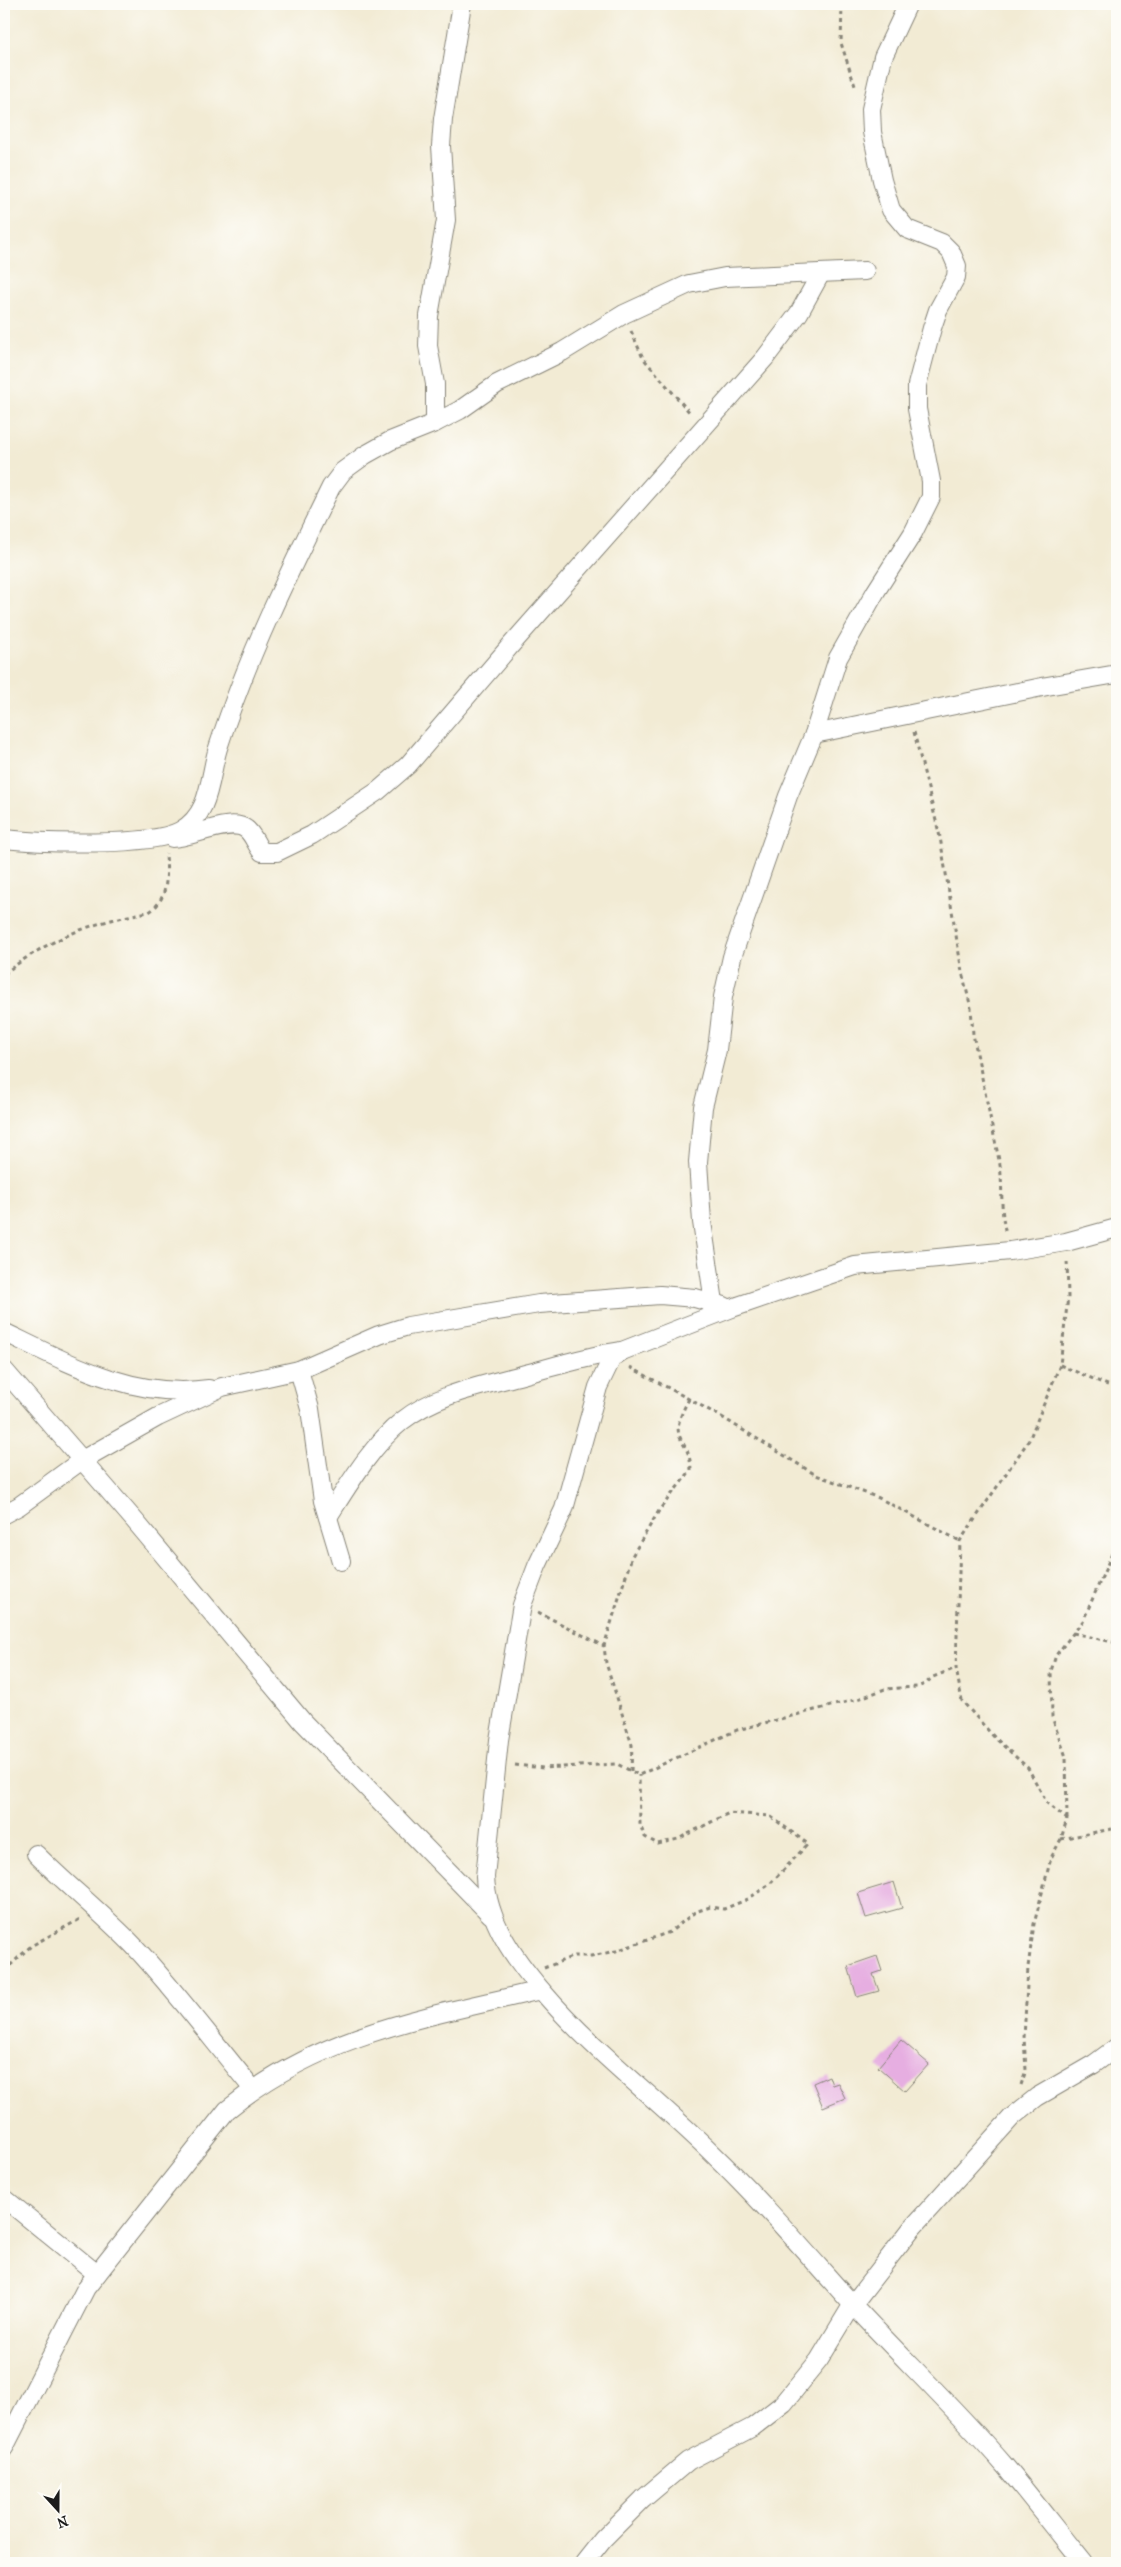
<svg xmlns="http://www.w3.org/2000/svg" width="1121" height="2567" font-family="'IM FELL French Canon',serif">
<rect width="100%" height="100%" fill="#fdfcf7"/>
<filter id="ink" filterUnits="userSpaceOnUse"><feTurbulence type="fractalNoise" baseFrequency=".02" numOctaves="2"/><feDisplacementMap in="SourceGraphic" scale="10" xChannelSelector="R" yChannelSelector="G"/><feConvolveMatrix kernelMatrix="1 2 1 2 8 2 1 2 1" color-interpolation-filters="sRGB"/></filter>
<filter id="wash" filterUnits="userSpaceOnUse"><feTurbulence type="fractalNoise" baseFrequency=".0096" numOctaves="4" result="noise"/><feDisplacementMap in="SourceGraphic" scale="20" xChannelSelector="R" yChannelSelector="G"/><feGaussianBlur stdDeviation="1.12" result="paint"/><feColorMatrix in="noise" values="0 0 0 0 0 0 0 0 0 0 0 0 0 0 0 0 0 1.4 0 .05"/><feComposite in="paint" operator="in"/></filter>
<g filter="url(#wash)">
<rect width="100%" height="100%" fill="#f2ebd4"/>
<g id="blocks">
<g fill="#e6aee1">
<path d="M894 1882 902 1908 866 1918 858 1893Z"/>
<path d="M877 1956 882 1971 873 1974 879 1991 857 1997 848 1966Z"/>
<path d="M901 2040 929 2064 905 2091 878 2067Z"/>
<path d="M829 2076 832 2085 838 2083 845 2098 823 2107 813 2083Z"/>
</g>
</g>
</g>
<g filter="url(#ink)">
<use href="#blocks" fill-opacity="0" stroke="#878478" stroke-width="1"/>
<g fill="none" stroke-linecap="round" stroke-linejoin="round">
<g stroke="#878478" stroke-width="20">
<g id="minor">
<path d="M435 423V384L428 346 429 316 446 220 441 146 443 119 462 4"/>
<path d="M814 734 1047 686 1117 674"/>
<path d="M172 838C191 838 231 817 246 829 253 834 256 845 262 852H277L312 835 378 791 408 765 511 645 765 358 799 313 821 273"/>
<path d="M4 839C40 843 150 847 180 831 211 814 209 777 218 748 247 657 289 572 331 487L343 471 365 455 390 441 435 423 460 410 497 384 562 352 624 314 689 284 725 277 865 271"/>
<path d="M714 1302 702 1222 698 1162 703 1107 717 1050 723 997 732 957 788 796 814 734 838 658 876 591 913 533 931 497V481L917 409V385L932 328 938 310 956 277 957 266 951 252 942 243 907 229 891 210 882 180 872 132 871 109 883 57 908 4"/>
<path d="M4 1332C68 1363 135 1400 209 1389"/>
<path d="M4 1370 135 1521 303 1722 491 1915"/>
<path d="M299 1370 310 1409 323 1501 341 1561"/>
<path d="M4 1514 19 1506 82 1460 158 1417 222 1387 299 1370 379 1335 408 1326 539 1304 660 1295 695 1298 724 1306"/>
<path d="M328 1517C349 1484 372 1445 402 1421 436 1394 481 1386 522 1375 556 1366 587 1356 622 1351"/>
<path d="M36 1854C67 1885 102 1913 133 1945 176 1991 213 2041 253 2089"/>
<path d="M4 2198 97 2274"/>
<path d="M4 2448 86 2288 227 2110C321 2033 426 2017 541 1990"/>
<path d="M584 2563 603 2539 643 2499 688 2461 753 2427 784 2403 819 2360 853 2304 912 2228 1012 2117 1037 2097 1094 2064 1117 2047"/>
<path d="M1083 2563C1057 2531 1032 2498 1005 2466 957 2410 903 2359 853 2305 807 2254 762 2201 712 2153 656 2098 593 2051 542 1991 514 1958 487 1921 485 1877L499 1740 522 1605 537 1566 564 1509 598 1387 612 1358 622 1351 732 1308 855 1266 1010 1251 1066 1242 1117 1228"/>
</g>
</g>
<g stroke="#878478" stroke-width="3" stroke-dasharray="4 4" stroke-linecap="butt">
<path d="M842 4 841 43 856 89"/>
<path d="M631 331 643 358 691 414"/>
<path d="M914 732 940 837 962 972 971 1008 973 1034 1000 1165C1003 1188 1000 1211 1006 1234"/>
<path d="M4 974C48 939 94 921 149 912 169 899 167 875 166 853"/>
<path d="M1060 1365 1117 1389"/>
<path d="M630 1367 720 1416 816 1475 879 1498 960 1541"/>
<path d="M538 1612 604 1646"/>
<path d="M1073 1633 1117 1643"/>
<path d="M515 1765 543 1768 617 1764 639 1775 737 1730 858 1699 885 1689 917 1687 925 1684 933 1677 956 1668"/>
<path d="M631 1771 632 1745 606 1663 604 1646 632 1556 660 1509 691 1470C690 1434 664 1444 689 1399"/>
<path d="M1067 1819 1066 1757 1052 1717 1051 1671 1056 1655 1083 1621 1117 1542"/>
<path d="M1061 1839 1117 1828"/>
<path d="M544 1968 574 1956H591L616 1951 670 1932 695 1912 710 1907 724 1909 748 1899 770 1884 808 1844 770 1816 729 1813 678 1839 658 1844 645 1837 640 1825 639 1775"/>
<path d="M4 1971 31 1946 82 1918"/>
<path d="M1021 2085 1026 2070 1024 2038 1028 1967 1034 1924 1051 1858 1061 1839 1067 1819 1047 1803 1028 1768 995 1738 962 1701 956 1668 960 1541 1029 1440 1060 1365 1068 1297 1067 1258"/>
</g>
<use href="#minor" stroke="#fff" stroke-width="18"/>
</g>
</g>
<rect width="1121" height="2567" fill="none" stroke="#fdfcf7" stroke-width="20"/>
<g transform="translate(58 2510) rotate(159)" stroke="#fdfcf7" stroke-width="4" paint-order="stroke">
<path d="M0-4L9 19L0 12L-9 19Z" fill="#1c1c1c"/>
<text y="-8" font-size="14" font-weight="bold" text-anchor="middle" fill="#1c1c1c">N</text>
</g>
</svg>
